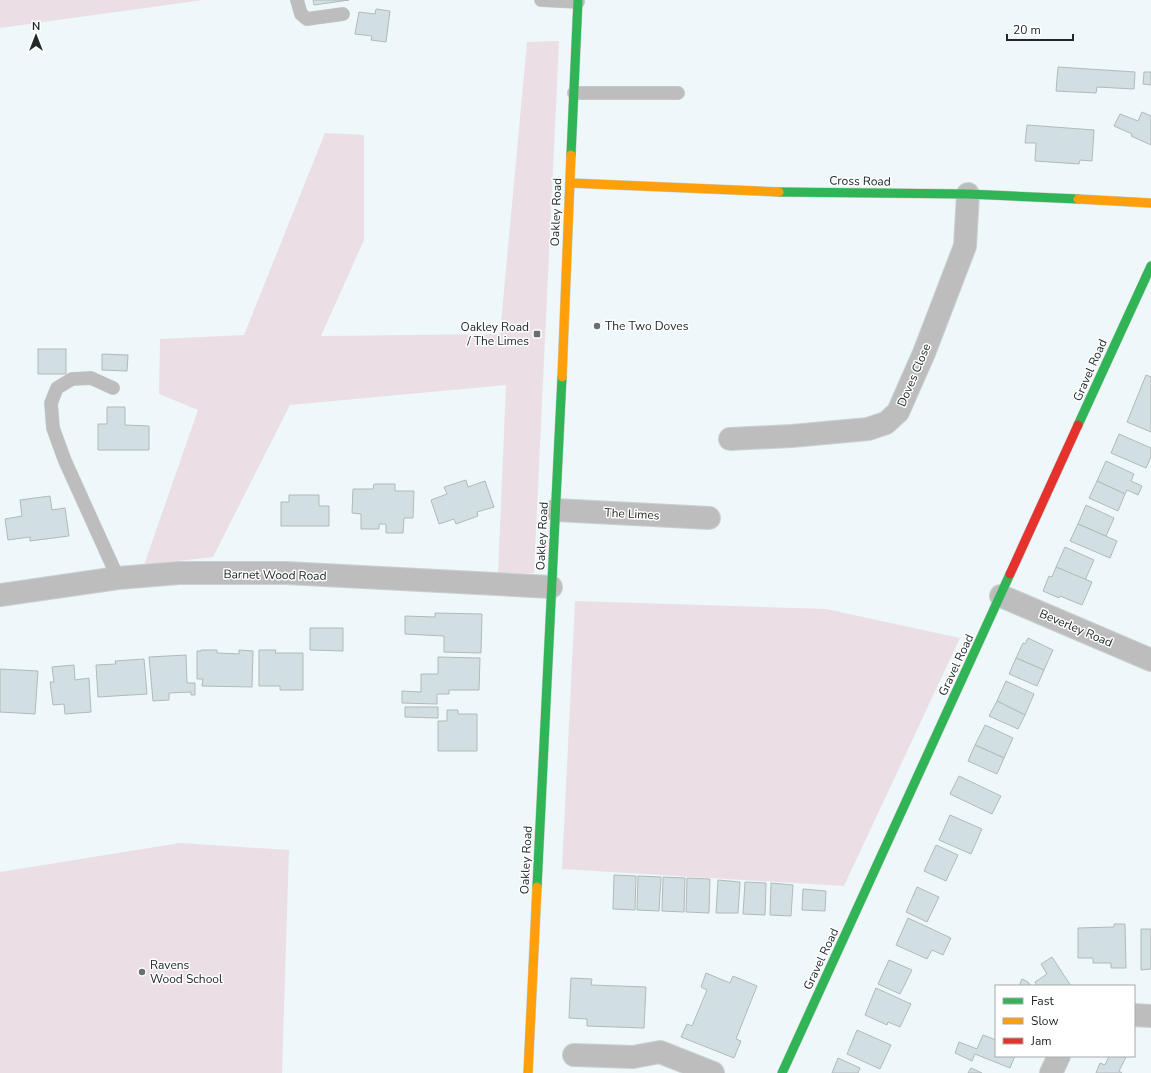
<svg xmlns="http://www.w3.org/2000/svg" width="1151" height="1073" font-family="'Nunito Sans',sans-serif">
<rect width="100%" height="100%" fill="#eef7f9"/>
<g fill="#ebdfe5">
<path d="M0 0H203L0 28Z"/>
<path d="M559 41 534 573 498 575 506 385 290 405 213 557 144 565 198 410 159 394 160 339 244 335 325 133 364 135V240L321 336 500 334 527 42Z"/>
<path d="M575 601 826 609 960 638 844 886 562 869Z"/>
<path d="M180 843 289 850 282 1073H0V872Z"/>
</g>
<g fill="#d1dfe2" stroke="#b2b9bb">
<path d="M313 0H349L314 5Z"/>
<path d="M376 9 390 11 386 42 371 40 372 36 355 34 359 12 375 14Z"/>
<path d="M1058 67 1135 72 1134 89 1097 87 1096 93 1056 91Z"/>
<path d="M1144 72H1151V85L1143 84Z"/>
<path d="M1142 112 1151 116V145L1131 136 1132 134 1114 126 1120 114 1138 121Z"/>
<path d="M1027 125 1094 130 1092 161 1080 160 1079 164 1035 161 1036 143H1025Z"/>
<rect x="38" y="349" width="28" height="25"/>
<path d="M102 354 128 355 127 371 102 370Z"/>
<path d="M1146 375 1151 377V432L1127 422Z"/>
<path d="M107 407H125V425L149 426V450H98V424H107Z"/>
<path d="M1119 434 1151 448V457L1146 468 1111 453Z"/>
<path d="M1106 461 1134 474 1131 481 1142 486 1138 495 1127 490 1125 494 1097 481Z"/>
<path d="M466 480 468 487 485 481 494 507 477 512 478 516 456 524 454 519 439 524 431 500 447 494 444 487Z"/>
<path d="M1097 481 1125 494 1118 511 1089 498Z"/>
<path d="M374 484H395V491H414L413 518H404L403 533H386V524H379V529H361V514L352 513 353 489H373Z"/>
<path d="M289 495H319V506H329V526H281V502H289Z"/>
<path d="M50 496 52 510 65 508 69 536 30 541V537L8 540 5 519 22 516 20 500Z"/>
<path d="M1086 505 1114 518 1106 536 1078 524Z"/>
<path d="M1078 524 1117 541 1110 558 1070 541Z"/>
<path d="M1065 547 1094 560 1085 580 1056 567Z"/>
<path d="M1056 567 1092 582 1082 605 1060 596 1059 598 1043 591 1049 576 1052 577Z"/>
<path d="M435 613 482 614 481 653 444 652V636L405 634V616L435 617Z"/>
<path d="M310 628H343V651L310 650Z"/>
<path d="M1028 638 1053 650 1044 670 1016 658 1023 643 1025 644Z"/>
<path d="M201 650H217V653L239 654V650L253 651 252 687 202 686 203 679H197V651H201Z"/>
<path d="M259 650H276L275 653H303V690H280V686H259Z"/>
<path d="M186 655 187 683H195V695H191V692L169 693V700L153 701 149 657Z"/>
<path d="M438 657 480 658 479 690H449V694H437V704L402 703V691L421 692V674H438Z"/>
<path d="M1016 658 1044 670 1037 686 1009 674Z"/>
<path d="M144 659 147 694 98 697 96 665 116 664 115 661Z"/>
<path d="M74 665 75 680 89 678 91 712 65 714 64 704 53 705 50 682H54L52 667Z"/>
<path d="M0 669 38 671 35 714 0 712Z"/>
<path d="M1006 681 1034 694 1025 715 997 701Z"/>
<path d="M997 701 1025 715 1018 729 989 716Z"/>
<path d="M405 707H438V718L405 717Z"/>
<path d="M447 710H458V714H477V751H438V721H447Z"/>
<path d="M985 725 1013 738 1004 758 975 745Z"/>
<path d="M975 745 1004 758 997 774 968 761Z"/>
<path d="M959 776 1001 796 992 814 950 794Z"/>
<path d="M950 815 982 829 971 854 939 840Z"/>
<path d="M936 845 958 855 946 881 924 871Z"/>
<path d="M614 875 636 876 635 910 613 909Z"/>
<path d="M638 876 661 877 659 911 637 910Z"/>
<path d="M663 877 685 878 684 912 662 911Z"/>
<path d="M687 878 710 879 709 913 686 912Z"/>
<path d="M718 880 740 882 738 913H716Z"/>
<path d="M745 882 766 883 765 915 743 914Z"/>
<path d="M771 883 793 885 791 916 770 915Z"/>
<path d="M917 887 939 897 927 922 906 912Z"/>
<path d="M803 889 826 891 825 911 802 910Z"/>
<path d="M908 918 951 938 943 955 932 950 927 959 896 945Z"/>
<path d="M1114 924H1125L1126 968H1111V963H1093V958H1078V928L1114 927Z"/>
<path d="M1141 929H1151V969L1141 970Z"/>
<path d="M1052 957 1071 986H1037L1035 982 1047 974 1041 964Z"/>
<path d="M889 960 912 970 900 994 878 984Z"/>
<path d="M706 973 730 983 733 976 757 986 736 1039 741 1041 734 1058 681 1037 687 1024 692 1026 707 990 701 987Z"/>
<path d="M571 978 592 979 591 985 646 987 644 1028 587 1026V1019L569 1018Z"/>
<path d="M1022 979 1028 982 1031 986H1019Z"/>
<path d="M876 988 911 1004 900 1027 888 1022 887 1025 865 1015Z"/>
<path d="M857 1030 891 1045 880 1069 847 1054Z"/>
<path d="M983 1035 996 1040V1056H1015L1010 1068 975 1054 972 1061 955 1053 959 1042 977 1049Z"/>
<path d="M1109 1056 1126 1057 1119 1071 1122 1073H1096L1100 1063 1105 1065Z"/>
<path d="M838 1058 860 1068 858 1073H832Z"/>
<path d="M971 1068 982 1073H968Z"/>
</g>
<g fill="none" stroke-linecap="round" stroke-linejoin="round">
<g stroke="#cad1d3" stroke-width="14">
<g id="lane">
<path d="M297 0 301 14 307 19 343 14"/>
<path d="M541 0 578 2"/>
<path d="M574 93H678"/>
<path d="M113 388 91 378 72 379 57 388 51 403 53 428 65 461 118 578"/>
</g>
</g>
<g stroke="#cad1d3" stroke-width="24">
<g id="street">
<path d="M730 439 792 436 868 429 886 423 898 412 924 353 965 246 968 194"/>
<path d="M556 510 709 518"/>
<path d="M0 595 118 578 179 573H286L551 587"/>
<path d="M1001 596 1151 660"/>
<path d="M1134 1015 1151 1016"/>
<path d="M574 1055 633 1057 660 1052 713 1073"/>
<path d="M1051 1073 1059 1056"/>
</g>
</g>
<g stroke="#cad1d3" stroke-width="10">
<g id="fast">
<path d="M571 155 578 0"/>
<path d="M779 192 968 194 1078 199"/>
<path d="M1078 425 1151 266"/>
<path d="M537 887 562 377"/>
<path d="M782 1073 1010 574"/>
</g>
</g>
<g stroke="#cad1d3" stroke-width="10">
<g id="slow">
<path d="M570 183 779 192"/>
<path d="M1078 199 1151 203"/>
<path d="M562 377 571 155"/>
<path d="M528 1073 537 887"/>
</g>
</g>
<g stroke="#cad1d3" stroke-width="10">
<path id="jam" d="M1010 574 1078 425"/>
</g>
<use href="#lane" stroke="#bebdbe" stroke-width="13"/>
<use href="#street" stroke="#bebdbe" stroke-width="22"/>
<use href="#fast" stroke="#30b455" stroke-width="9"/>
<use href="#slow" stroke="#ff9f0a" stroke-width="9"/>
<use href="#jam" stroke="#e5322d" stroke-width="9"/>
</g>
<g fill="#687072" stroke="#fff" stroke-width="1.5">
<circle cx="597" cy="326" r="4"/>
<rect x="533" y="330" width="8" height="8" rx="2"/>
<circle cx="142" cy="972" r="4"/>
</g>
<g text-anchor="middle" stroke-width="3" stroke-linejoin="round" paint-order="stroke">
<g font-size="12" fill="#20282a" stroke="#fff">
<text transform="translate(860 181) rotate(1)" y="4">Cross Road</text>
<text transform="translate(556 212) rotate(-88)" y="4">Oakley Road</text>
<text transform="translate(1090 370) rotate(-66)" y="4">Gravel Road</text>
<text transform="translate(914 375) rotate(-67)" y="4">Doves Close</text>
<text transform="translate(632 514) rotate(3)" y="4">The Limes</text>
<text transform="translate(542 536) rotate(-87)" y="4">Oakley Road</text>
<text transform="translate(275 575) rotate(1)" y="4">Barnet Wood Road</text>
<text transform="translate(1076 628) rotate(23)" y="4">Beverley Road</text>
<text transform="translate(956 665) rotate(-65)" y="4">Gravel Road</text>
<text transform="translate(526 860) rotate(-87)" y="4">Oakley Road</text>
<text transform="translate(821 959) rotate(-65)" y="4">Gravel Road</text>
</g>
<g font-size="12" fill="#20282a" stroke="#fff" text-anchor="start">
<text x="605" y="330">The Two Doves</text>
<text x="529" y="331" text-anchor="end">Oakley Road<tspan x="529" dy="14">/ The Limes</tspan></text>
<text x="150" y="969">Ravens<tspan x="150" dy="14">Wood School</tspan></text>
</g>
</g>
<rect x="995" y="985" width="140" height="72" fill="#ffffff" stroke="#a6a9aa"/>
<rect x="1003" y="998" width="20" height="6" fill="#30b455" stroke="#a6a9aa"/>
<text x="1031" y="1005" font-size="12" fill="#20282a">Fast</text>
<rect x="1003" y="1018" width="20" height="6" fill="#ff9f0a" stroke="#a6a9aa"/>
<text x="1031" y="1025" font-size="12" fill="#20282a">Slow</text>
<rect x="1003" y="1038" width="20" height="6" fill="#e5322d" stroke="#a6a9aa"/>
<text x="1031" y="1045" font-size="12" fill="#20282a">Jam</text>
<g transform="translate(36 36)" stroke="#ffffff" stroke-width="3" paint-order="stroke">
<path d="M0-3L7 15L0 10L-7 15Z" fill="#20282a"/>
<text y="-6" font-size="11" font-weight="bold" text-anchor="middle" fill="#20282a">N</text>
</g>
<path d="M1007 34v6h66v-6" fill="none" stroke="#20282a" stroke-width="2"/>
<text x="1013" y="34" font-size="12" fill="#20282a" stroke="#ffffff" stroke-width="3" paint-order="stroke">20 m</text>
</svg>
